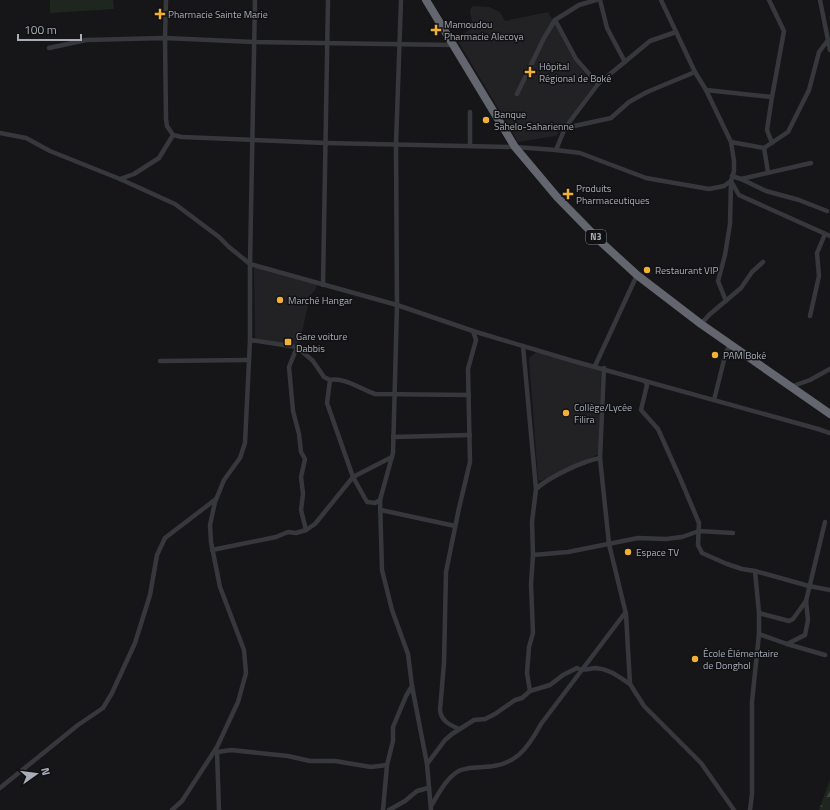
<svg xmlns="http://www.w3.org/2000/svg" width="830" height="810" font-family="'Titillium Web',sans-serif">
<defs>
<pattern id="forest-firs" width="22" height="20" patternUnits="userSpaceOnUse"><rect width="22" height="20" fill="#1e261f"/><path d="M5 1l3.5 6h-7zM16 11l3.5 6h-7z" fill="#3c433d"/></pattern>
</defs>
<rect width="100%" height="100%" fill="#161618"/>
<g fill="#222225">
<path d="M472 6 489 7 500 12 505 21 548 12 574 60 594 85 577 109 556 136 518 142 456 38 473 28 470 11Z"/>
<path d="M254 265 317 284 315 290 310 296 299 346 255 341Z"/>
<path d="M536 352 601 371 599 454 540 481 538 479 529 358Z"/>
</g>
<path fill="url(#forest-firs)" d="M830 780V810H819Z"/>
<path fill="#1e261f" d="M50 0H113L114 9 50 13Z"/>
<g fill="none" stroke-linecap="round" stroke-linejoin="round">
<g stroke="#37383d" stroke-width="4.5">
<path d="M401 0 396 144 397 305 393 453 380 500 382 570 392 610 408 654 412 686 427 764 431 810"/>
<path d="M600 0 607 28 625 62"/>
<path d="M820 0 830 50"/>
<path d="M555 20 576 59 598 84"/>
<path d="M49 48 86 40 165 38 254 42 453 45"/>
<path d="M706 90 772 97 784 31 769 0"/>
<path d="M517 94 544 38 555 20 579 5 596 0"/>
<path d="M772 97 767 130 772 143"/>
<path d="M470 112V146"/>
<path d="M565 128 611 118 629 102 647 92 695 72"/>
<path d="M0 133 26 138 50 151 120 179 175 204 219 237 229 247 250 264 397 305 473 331 573 361 818 429 830 433"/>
<path d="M173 135 182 137 326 143 515 147 556 150 580 153 646 178 709 189 724 186 731 181 734 171V161L731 142 706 90 695 72 661 0"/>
<path d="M731 142 764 148 788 132 809 90 819 52 828 40"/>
<path d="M764 148 768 172"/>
<path d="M556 150 565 128 598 84 650 41 676 32"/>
<path d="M732 176 741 179 766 191 799 200 827 211"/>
<path d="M120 179 134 174 159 158 173 135 167 126 166 119 165 38 166 0"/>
<path d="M741 179 811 163"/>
<path d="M731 181 739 195 830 236"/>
<path d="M323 285 328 0"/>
<path d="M726 301 718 281 725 255 730 224 731 181"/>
<path d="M810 316 819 276 817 253 825 234"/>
<path d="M701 324 709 315 741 288 752 272 763 262"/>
<path d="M250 340 297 347 313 361 324 377 330 380 327 403 353 477 367 502 375 503 380 500"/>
<path d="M523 346 536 489C549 477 583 461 600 458"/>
<path d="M297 347 289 367 293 411 299 434 301 452 305 459 301 477 303 494 301 510 306 530"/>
<path d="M160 361 249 360"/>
<path d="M595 366 637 275"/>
<path d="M604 368 600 458 609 544 626 614 630 684 644 706 701 763 734 810"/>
<path d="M330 380C345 377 360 389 375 394L469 395"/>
<path d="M645 381 647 385 641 410 658 429 680 478 699 523 698 545 702 553 727 564 742 569 755 571 809 586 830 590"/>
<path d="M793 386 810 380 830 369"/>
<path d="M714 400 726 352 730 345"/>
<path d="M393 437 470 435"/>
<path d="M381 510 455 526"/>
<path d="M212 550 276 537 288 532 296 533 306 530 315 524 353 477 392 457"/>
<path d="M533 555 568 552 638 538 666 539 682 537 699 531 733 533"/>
<path d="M759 613 789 621 793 619 806 601"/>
<path d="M759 634 787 644 825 655"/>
<path d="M787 644 805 635 808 620 806 601 825 522"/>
<path d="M530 691 527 673 529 647 533 633 531 584 533 555 532 522 536 489"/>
<path d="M459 729C450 725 441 721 440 710L444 663 446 572 459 508 470 462 468 369 476 340 473 331"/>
<path d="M217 751 219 810"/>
<path d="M217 752 231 750 288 756 310 761H335L371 767 387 765"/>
<path d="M427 764 445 740 452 734 474 720 485 719 495 714 515 700 522 698 530 691 550 685 563 675 577 668C583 672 589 668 596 668 610 669 619 677 630 684"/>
<path d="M0 788 78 725 103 708 112 693 135 643 150 595 157 555 165 538 216 499"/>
<path d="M431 806C438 795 445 780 457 772 464 767 475 768 483 767 515 766 527 750 541 724L625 613"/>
<path d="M172 810 182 801 217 747 238 702 246 673 244 650 220 587 211 542 210 525 215 502 224 480 240 458 245 443 250 340V264L255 0"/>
<path d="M383 810 387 765 393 741V727L406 696 412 686"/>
<path d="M389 810 405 801 417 791 428 788"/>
<path d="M750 810 752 794V702L759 634V613L755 571"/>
</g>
<path stroke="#63666e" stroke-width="8" d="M426 0 515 147 557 197 601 242 637 275 701 324 830 414"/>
</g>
<g fill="#f2b134" stroke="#111113" stroke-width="1.5">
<path d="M158 8h4v4h4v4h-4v4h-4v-4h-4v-4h4z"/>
<path d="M434 24h4v4h4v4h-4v4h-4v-4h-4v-4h4z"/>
<path d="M528 66h4v4h4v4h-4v4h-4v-4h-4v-4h4z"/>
<circle cx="486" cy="120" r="4"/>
<path d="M566 188h4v4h4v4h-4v4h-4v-4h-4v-4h4z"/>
<circle cx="647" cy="270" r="4"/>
<circle cx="280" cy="300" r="4"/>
<rect x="284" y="338" width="8" height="8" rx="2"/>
<circle cx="715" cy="355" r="4"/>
<circle cx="566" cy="413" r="4"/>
<circle cx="628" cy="552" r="4"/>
<circle cx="695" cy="659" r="4"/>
</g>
<g text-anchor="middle" stroke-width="3" stroke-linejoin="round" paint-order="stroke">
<rect fill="#111113" stroke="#7b7e86" stroke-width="1" x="586" y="230" width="20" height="14" rx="3"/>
<g font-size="9" font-weight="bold" fill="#a8adb8">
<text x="596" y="240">N3</text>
</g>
<g font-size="10" fill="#a8adb8" stroke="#111113" text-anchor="start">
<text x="168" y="18">Pharmacie Sainte Marie</text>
<text x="444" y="28">Mamoudou<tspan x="444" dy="12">Pharmacie Alecoya</tspan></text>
<text x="539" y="70">Hôpital<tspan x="539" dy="12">Régional de Boké</tspan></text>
<text x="494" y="118">Banque<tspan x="494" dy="12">Sahelo-Saharienne</tspan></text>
<text x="576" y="192">Produits<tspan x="576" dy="12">Pharmaceutiques</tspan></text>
<text x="655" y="274">Restaurant VIP</text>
<text x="288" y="304">Marché Hangar</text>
<text x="296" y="340">Gare voiture<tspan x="296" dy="12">Dabbis</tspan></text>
<text x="723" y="359">PAM Boké</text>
<text x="574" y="411">Collège/Lycée<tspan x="574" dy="12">Filira</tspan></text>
<text x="636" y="556">Espace TV</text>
<text x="703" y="657">École Élémentaire<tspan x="703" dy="12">de Donghol</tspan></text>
</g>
</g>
<g transform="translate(36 774) rotate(76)" stroke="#111113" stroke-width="3" paint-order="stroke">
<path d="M0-3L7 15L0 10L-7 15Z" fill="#a8adb8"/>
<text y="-6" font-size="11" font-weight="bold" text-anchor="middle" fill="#a8adb8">N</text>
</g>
<path d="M18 34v6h63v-6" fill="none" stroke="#a8adb8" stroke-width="2"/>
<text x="24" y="34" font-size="12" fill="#a8adb8" stroke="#111113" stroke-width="3" paint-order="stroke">100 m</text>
</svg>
